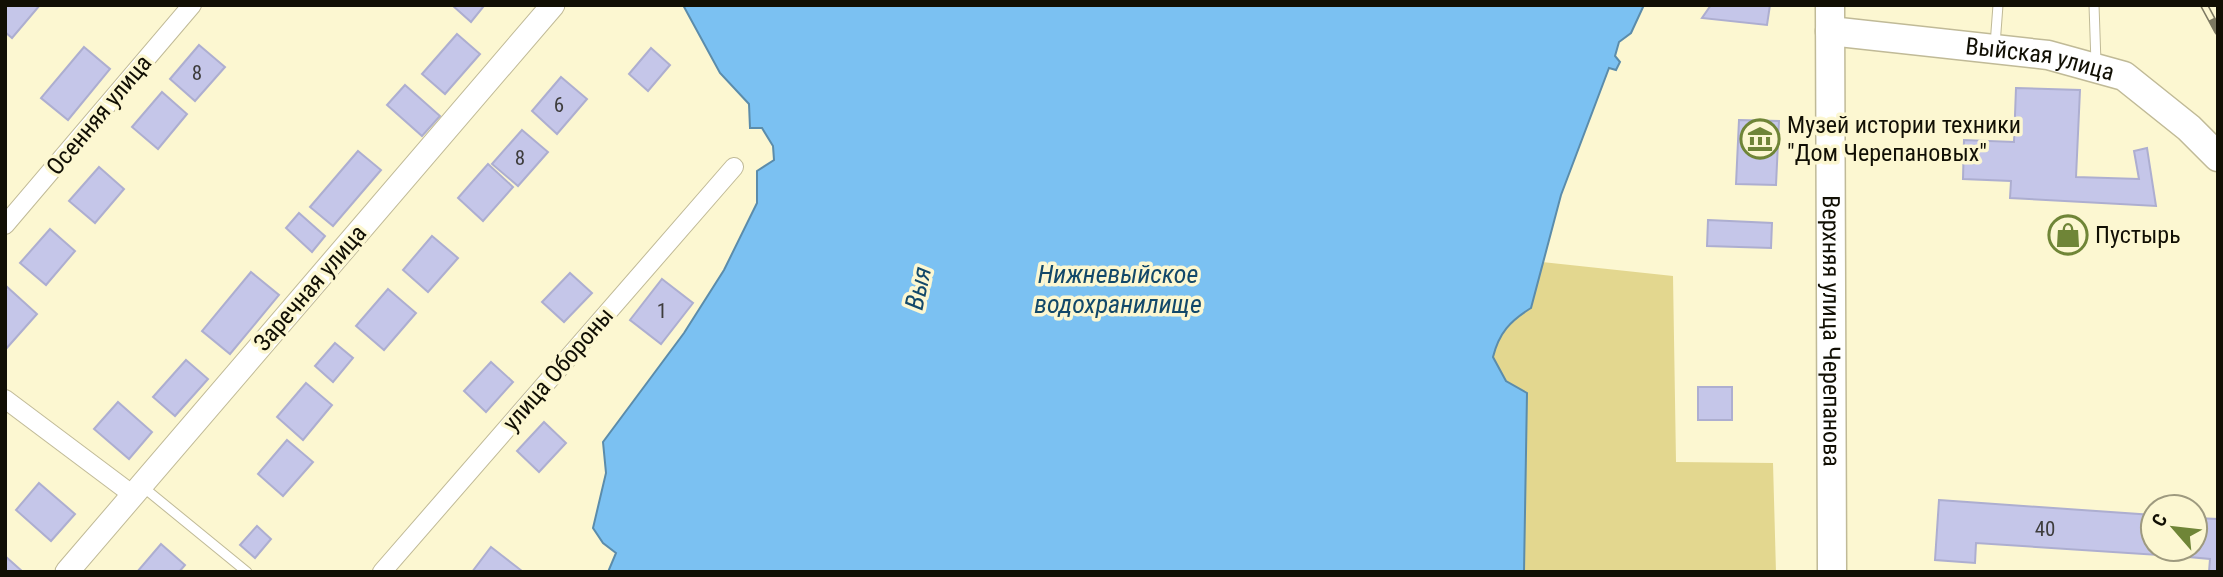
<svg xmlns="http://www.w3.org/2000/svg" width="2223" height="577" font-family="'Roboto Condensed',sans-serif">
<rect width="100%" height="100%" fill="#fcf7d1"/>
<path fill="#e3d78f" d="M1542 262 1673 276 1676 462 1773 463 1776 572H1524L1527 393 1506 381 1493 357C1499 333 1510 322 1531 308Z"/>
<path fill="#7bc1f2" stroke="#5b8cab" stroke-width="2" d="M683 5H1644L1631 33 1619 42 1615 56 1620 62 1616 70 1609 68 1561 195 1531 308C1510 321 1499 333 1493 357L1506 381 1527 393 1524 572H608L616 553 603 543 593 528 606 473 603 442 684 333 724 270 757 203V171L774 160 773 146 762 128H750L749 104 720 73Z"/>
<g fill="#c5c6e9" stroke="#adaed0" stroke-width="2">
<path d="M5 5H40L12 38 5 32Z"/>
<path d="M452 5H484V6L471 22Z"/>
<path d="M1711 5H1770L1767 25 1702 18Z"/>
<path d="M457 34 480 54 445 94 422 74Z"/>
<path d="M199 45 225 67 195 101 170 79Z"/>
<path d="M84 47 110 69 68 120 41 98Z"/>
<path d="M651 48 670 65 648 91 629 74Z"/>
<path d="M561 77 587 99 557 134 532 111Z"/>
<path d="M405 85 440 116 422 136 387 105Z"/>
<path d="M2016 88 2080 90 2076 177 2139 179 2134 151 2147 148 2156 206 2010 198 2011 181 1963 179 1964 140 2014 142Z"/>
<path d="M162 92 187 114 158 149 132 127Z"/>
<path d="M1739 120 1779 121 1776 185 1736 184Z"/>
<path d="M522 130 548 152 518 186 492 164Z"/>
<path d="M358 151 381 170 333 226 310 207Z"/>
<path d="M488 164 513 187 483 221 458 198Z"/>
<path d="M99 167 124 189 95 223 69 201Z"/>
<path d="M299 213 325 236 312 252 286 228Z"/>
<path d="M1708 220 1772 223 1771 248 1707 246Z"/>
<path d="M50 229 75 251 46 285 20 263Z"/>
<path d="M432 236 458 258 428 292 403 270Z"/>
<path d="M251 272 279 295 230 354 202 331Z"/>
<path d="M570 273 592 293 564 322 542 302Z"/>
<path d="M662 279 693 303 661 344 630 320Z"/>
<path d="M5 285 37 314 5 350Z"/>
<path d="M388 289 416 313 384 350 356 326Z"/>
<path d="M335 343 353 358 333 382 315 366Z"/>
<path d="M186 360 208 379 175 416 153 397Z"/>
<path d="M491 362 513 382 486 412 464 391Z"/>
<path d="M306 383 332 405 303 440 277 417Z"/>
<rect x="1698" y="387" width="34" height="33"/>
<path d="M118 402 152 432 129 459 94 429Z"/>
<path d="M544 422 566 443 539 472 517 451Z"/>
<path d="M287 440 313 462 283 496 258 474Z"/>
<path d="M39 483 75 514 51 541 16 510Z"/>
<path d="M1939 500 2153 515V549H2190L2189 557 1976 543 1975 563 1935 560Z"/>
<path d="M2195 518 2218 519V572H2209L2210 559 2189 557 2190 549H2195Z"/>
<path d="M257 526 271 539 255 558 240 545Z"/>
<path d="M161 544 185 565 179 572H137Z"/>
<path d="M491 547 522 571 521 572H472Z"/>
<path d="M5 556 23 572H5Z"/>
</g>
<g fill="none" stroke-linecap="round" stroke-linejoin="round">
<g stroke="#c0ba97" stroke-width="11">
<g id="service">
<path d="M2094 5 2096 63"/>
<path d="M1995 45 1998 5"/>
<path d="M143 487 247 572"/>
</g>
</g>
<g stroke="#c0ba97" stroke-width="20">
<g id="minor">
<path d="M5 225 192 5"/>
<path d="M5 399 133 495"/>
<path d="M382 572 734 167"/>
</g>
</g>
<g stroke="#c0ba97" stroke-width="25">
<path id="tertiary" d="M67 572 553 5"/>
</g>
<g stroke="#c0ba97" stroke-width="31">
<g id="primary">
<path id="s1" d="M1830 5 1832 572"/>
<path id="s2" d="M1830 31 2048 55 2124 76 2189 128 2218 157"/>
</g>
</g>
<use href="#service" stroke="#fff" stroke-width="9"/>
<use href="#minor" stroke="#fff" stroke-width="18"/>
<use href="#tertiary" stroke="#fff" stroke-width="23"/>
<use href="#primary" stroke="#fff" stroke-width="28"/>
<g stroke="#7c7962" stroke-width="8">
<path id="rail" d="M2204 5 2218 31"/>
</g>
<use href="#rail" stroke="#fcf7d1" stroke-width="5" stroke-dasharray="16" stroke-linecap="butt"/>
</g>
<defs>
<g id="museum-ring" transform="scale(2.0125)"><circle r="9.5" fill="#fcf7d1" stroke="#6f8537" stroke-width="1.5"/><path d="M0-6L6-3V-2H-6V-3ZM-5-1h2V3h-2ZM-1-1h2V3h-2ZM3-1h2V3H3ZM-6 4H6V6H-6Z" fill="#6f8537"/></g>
<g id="shop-ring" transform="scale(2.0125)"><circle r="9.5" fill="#fcf7d1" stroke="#6f8537" stroke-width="1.5"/><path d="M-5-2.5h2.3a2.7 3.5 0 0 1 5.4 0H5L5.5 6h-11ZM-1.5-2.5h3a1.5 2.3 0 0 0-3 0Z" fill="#6f8537"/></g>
</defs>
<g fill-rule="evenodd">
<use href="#museum-ring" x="1760" y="139"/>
<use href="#shop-ring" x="2068" y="235"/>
</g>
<g text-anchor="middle" stroke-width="7" stroke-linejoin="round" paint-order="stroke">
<g font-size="21" fill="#3e3d3d">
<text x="197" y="80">8</text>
<text x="559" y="112">6</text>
<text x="520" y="165">8</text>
<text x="662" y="318">1</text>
<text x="2045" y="536">40</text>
</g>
<g font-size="24" fill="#110f04" stroke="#fcf7d1">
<text dy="8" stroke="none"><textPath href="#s2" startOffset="212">Выйская улица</textPath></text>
<text transform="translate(99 115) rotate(-50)" y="8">Осенняя улица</text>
<text transform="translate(310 288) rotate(-49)" y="8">Заречная улица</text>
<text dy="8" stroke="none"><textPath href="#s1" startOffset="326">Верхняя улица Черепанова</textPath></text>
<text transform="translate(558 369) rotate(-49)" y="8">улица Обороны</text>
</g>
<g font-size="24" fill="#110f04" stroke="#fcf7d1" text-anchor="start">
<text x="1787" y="133">Музей истории техники<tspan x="1787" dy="28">"Дом Черепановых"</tspan></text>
<text x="2095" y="243">Пустырь</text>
</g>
<g font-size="26" font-style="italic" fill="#124869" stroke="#fcf7d1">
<text x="1118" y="283">Нижневыйское<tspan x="1118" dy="30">водохранилище</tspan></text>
<text transform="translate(918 288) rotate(-78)" y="9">Выя</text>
</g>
</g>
<rect width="2223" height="577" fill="none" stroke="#110f04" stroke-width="14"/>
<g transform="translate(2174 528) rotate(298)"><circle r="33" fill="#fcf7d1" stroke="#9e9a7f" stroke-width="2"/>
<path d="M0-5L12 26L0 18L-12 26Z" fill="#6f8537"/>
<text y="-10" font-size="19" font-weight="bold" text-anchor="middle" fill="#110f04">С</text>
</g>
</svg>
